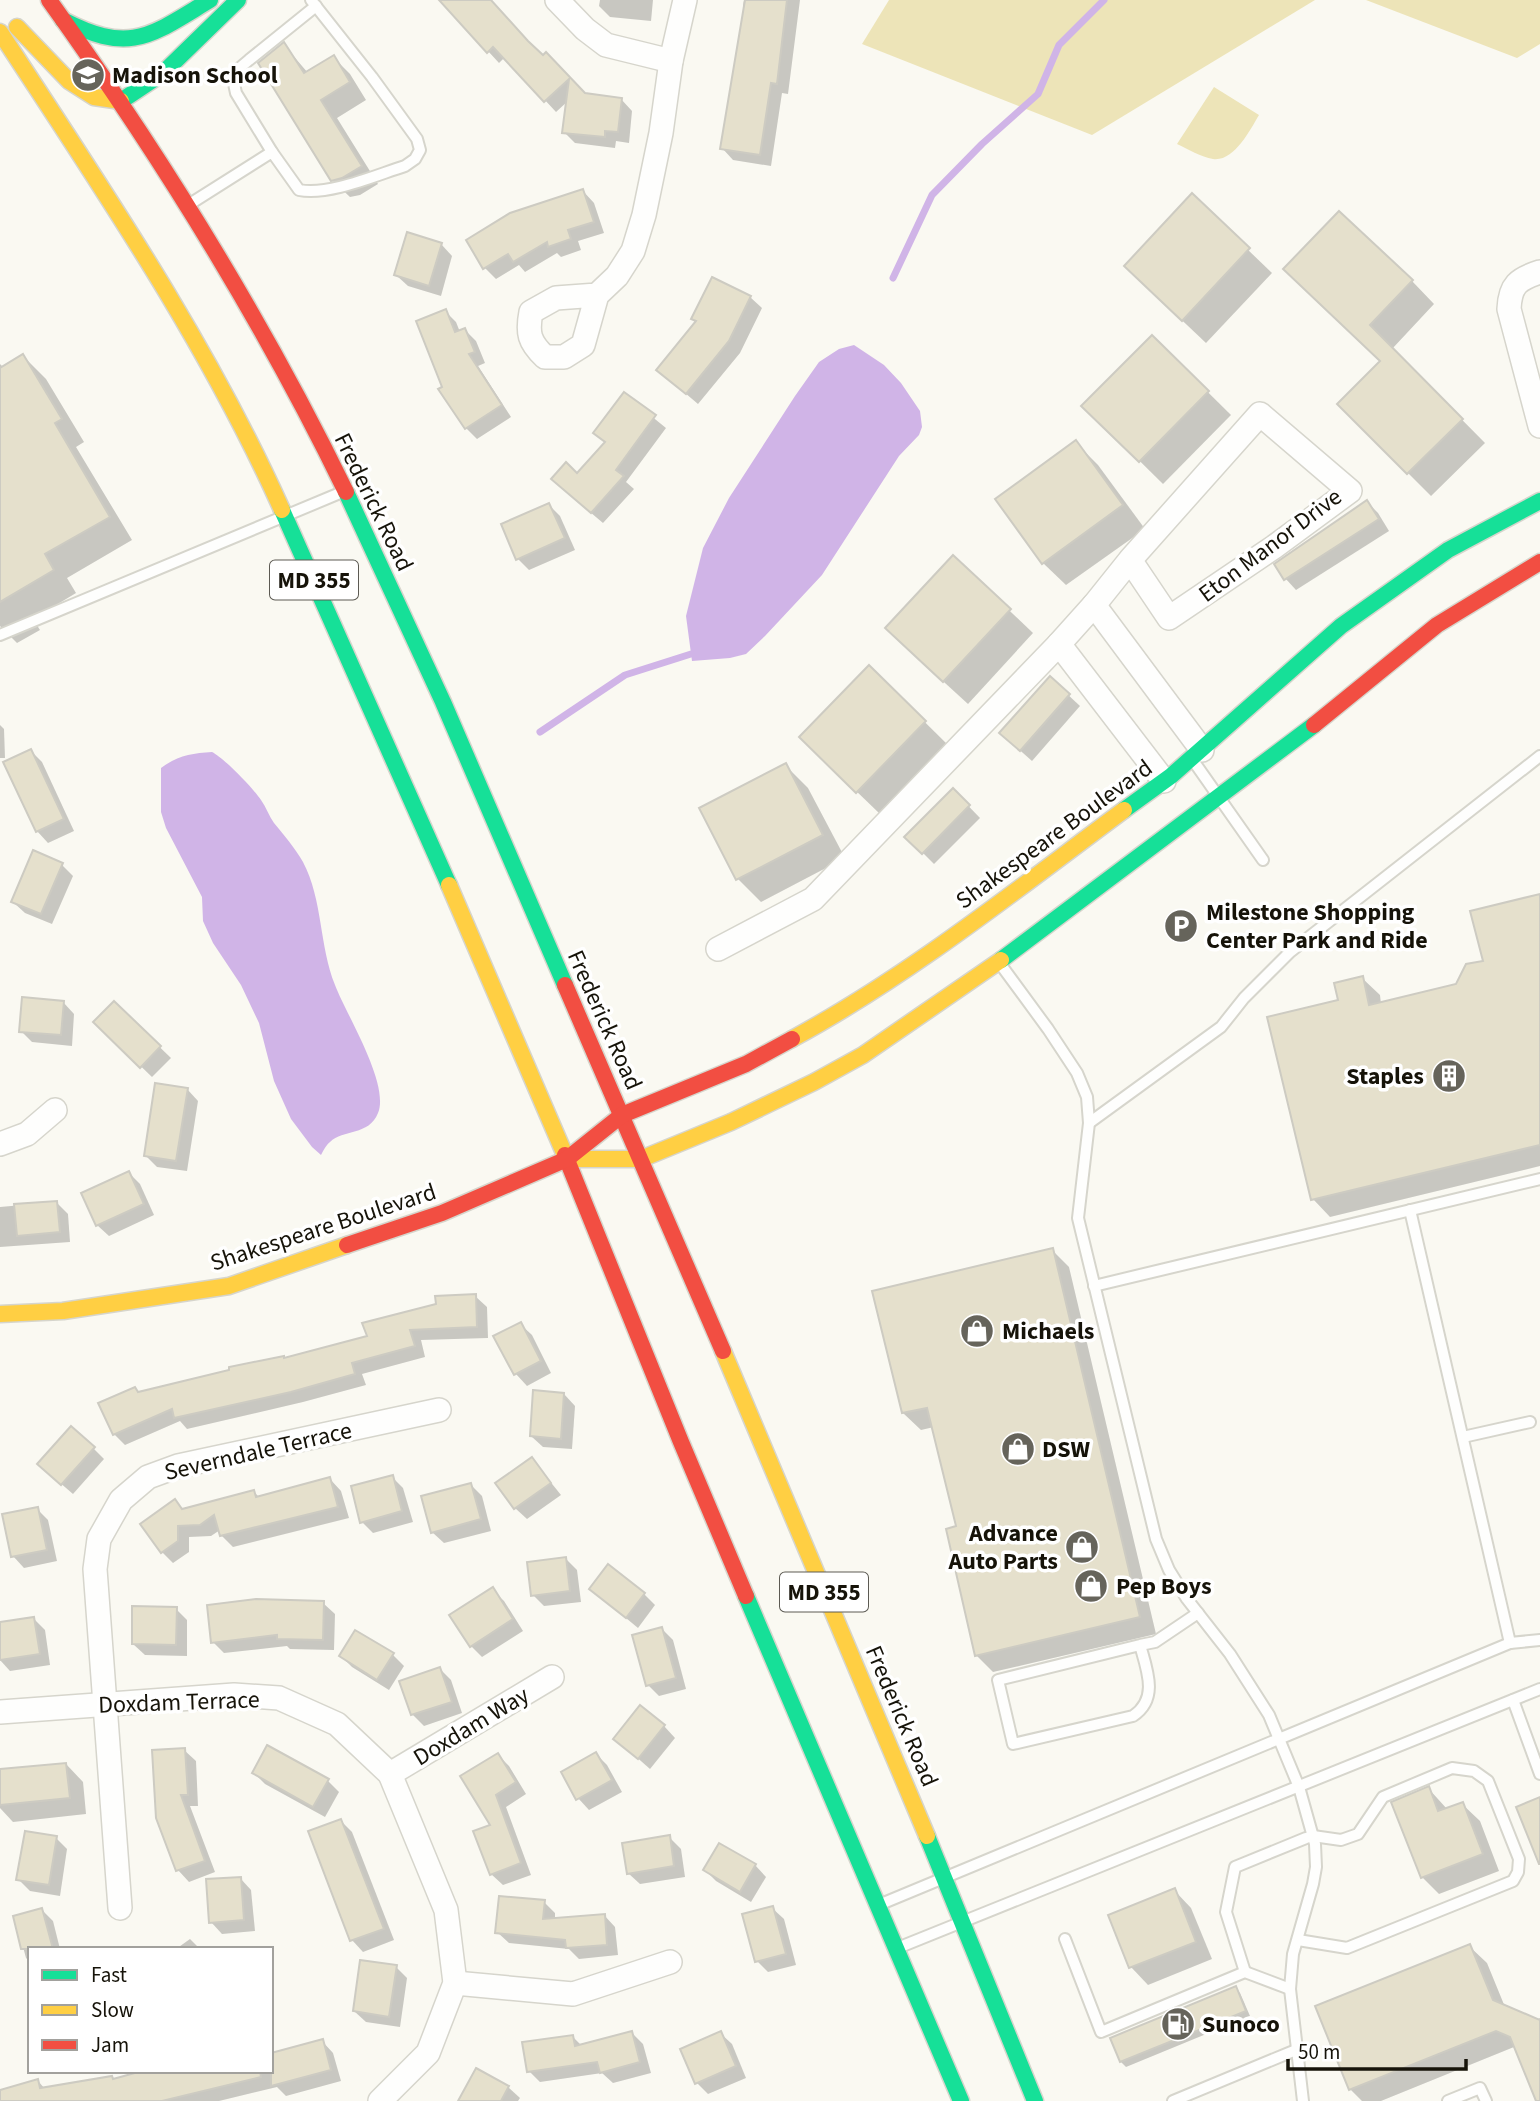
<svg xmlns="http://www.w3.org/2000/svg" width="1540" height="2101" font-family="'Source Sans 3',sans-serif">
<rect width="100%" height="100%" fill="#faf9f2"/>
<g fill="#ede4b8">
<path d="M889 0H1315L1092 135 862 44Z"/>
<path d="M1366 0H1540V44L1517 58Z"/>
<path d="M1214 87 1259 115C1250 130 1234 162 1213 159 1201 157 1188 149 1177 144Z"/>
</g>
<g fill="#d0b4e7">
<path d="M854 345 884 365 901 383 920 411 922 427 919 435 899 456 822 575 765 636 746 654 730 658 692 661 686 616 703 548 729 498 795 396 819 362 839 349Z"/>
<path d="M212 752C224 758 253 788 261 800 266 807 269 816 274 823 284 835 295 848 303 862 323 900 319 945 335 985 346 1014 390 1084 378 1113 369 1136 343 1129 330 1142 326 1145 323 1151 321 1155L312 1147 291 1119 274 1081 259 1023 241 985 213 943 203 921 202 897 166 828 161 812V768C177 756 192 753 212 752Z"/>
</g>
<g fill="#0003">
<path d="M457 0H490L543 57 546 54 585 95 621 99 632 111 629 143 616 141 615 148 575 143 564 132 568 101 556 112 505 57 499 63 488 51Z"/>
<path d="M600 0H653L651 21 610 17 599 6Z"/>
<path d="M744 0H800L788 94 782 93 771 166 733 160 722 148 746 9 743 6Z"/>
<path d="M284 45 308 73 333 57 350 74 366 100 337 118 378 184 360 195 350 197 332 180Z"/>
<path d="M583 191 594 203 604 233 578 241 581 250 561 257 557 253 525 272 519 265 496 279 485 268Z"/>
<path d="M1192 196 1272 273 1206 343 1149 289Z"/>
<path d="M441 244 452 256 441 296 408 286 396 275Z"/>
<path d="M1412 281 1434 304 1392 349 1485 443 1431 496 1339 404 1382 361 1309 292Z"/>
<path d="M750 297 762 308 740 353 698 404 658 370 697 323 693 318Z"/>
<path d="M445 311 456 322 460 332 465 330 476 341 485 363 478 366 511 417 477 439 466 428Z"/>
<path d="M1152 337 1231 415 1163 484 1084 406Z"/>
<path d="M23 356 46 379 84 442 76 447 132 540 67 578 76 593 33 619 40 630 17 643 0 626V364L4 368Z"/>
<path d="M624 394 666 428 626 482 634 489 603 523 564 490 606 443 595 433Z"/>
<path d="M1075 442 1098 465 1145 529 1066 585 1043 563Z"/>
<path d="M1367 502 1378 513 1389 531 1296 590 1285 578Z"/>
<path d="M549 505 560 516 575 550 529 570 518 559Z"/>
<path d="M953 557 1033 633 968 704 910 651Z"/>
<path d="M869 667 948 745 880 814 824 760Z"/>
<path d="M1050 678 1080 706 1032 761 1013 744Z"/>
<path d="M0 725 4 729 5 758H0Z"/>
<path d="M31 751 42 762 74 831 48 843 37 831Z"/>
<path d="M785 765 808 788 845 858 761 902 738 879Z"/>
<path d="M953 790 980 818 934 864 907 837Z"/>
<path d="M62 865 73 876 52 924 25 913 13 902Z"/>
<path d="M1540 895V1166L1330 1217 1313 1199 1340 1001 1362 978 1380 995 1381 1004 1457 985 1485 962Z"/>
<path d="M63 1002 74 1014 72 1046 32 1042 21 1031Z"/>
<path d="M114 1003 171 1058 152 1077 95 1022Z"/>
<path d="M187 1089 198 1101 187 1171 157 1167 145 1155Z"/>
<path d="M129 1173 140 1184 154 1215 109 1236 97 1225Z"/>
<path d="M56 1202 68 1214 70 1242 0 1247V1207Z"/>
<path d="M1052 1250 1069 1267 1156 1634 993 1672 976 1655 958 1528 934 1427 921 1430 903 1413Z"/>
<path d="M475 1296 487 1307 488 1338 421 1340 425 1357 362 1374 366 1385 303 1402 187 1429 180 1421 125 1445 114 1434 135 1389 139 1393 285 1359 369 1337Z"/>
<path d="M520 1324 532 1335 551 1373 527 1386 516 1374 496 1337Z"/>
<path d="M564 1394 575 1406 572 1449 543 1447 531 1436Z"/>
<path d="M93 1448 104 1459 73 1494 51 1475Z"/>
<path d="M532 1459 561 1495 527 1519 515 1508Z"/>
<path d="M392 1477 403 1488 413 1522 373 1533 362 1522Z"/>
<path d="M330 1479 341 1491 349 1518 233 1547 221 1535 220 1530 211 1536 189 1537V1552L173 1563 162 1552 175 1501 184 1510 254 1492 260 1498Z"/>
<path d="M471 1485 482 1496 491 1531 444 1543 432 1532Z"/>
<path d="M37 1509 48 1520 57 1561 24 1568 13 1556Z"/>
<path d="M566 1559 577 1570 581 1602 544 1606 533 1595Z"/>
<path d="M591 1589 644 1594 655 1605 638 1628Z"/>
<path d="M492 1590 504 1601 523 1631 482 1657 471 1646Z"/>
<path d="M323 1603 335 1614 334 1650 290 1649 287 1646 224 1653 213 1642Z"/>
<path d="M176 1609 187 1620V1656L145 1655 133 1644Z"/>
<path d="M33 1618 45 1630 50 1665 10 1671 0 1660V1624Z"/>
<path d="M662 1629 673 1640 686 1689 659 1696 648 1685Z"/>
<path d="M393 1655 404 1666 389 1690 352 1667 341 1656Z"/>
<path d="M440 1669 451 1680 462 1713 424 1726 412 1714Z"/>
<path d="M664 1726 675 1738 650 1769 616 1739Z"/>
<path d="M184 1750 196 1761 198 1806H190L215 1872 189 1882 178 1870 158 1817Z"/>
<path d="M596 1754 607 1765 622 1792 589 1810 578 1798Z"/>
<path d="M498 1755 509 1766 526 1794 506 1807 531 1875 503 1885 491 1874Z"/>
<path d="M66 1764 83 1782 86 1814 13 1822 0 1808V1771Z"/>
<path d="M254 1773 328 1781 339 1792 325 1817 265 1784Z"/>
<path d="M1428 1788 1447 1809 1462 1804 1480 1821 1499 1871 1439 1894 1422 1877Z"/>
<path d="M341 1821 352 1832 394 1940 363 1952 352 1940Z"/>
<path d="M669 1837 681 1849 685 1877 640 1884 628 1873Z"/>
<path d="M56 1838 67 1849 60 1896 30 1891 18 1879Z"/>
<path d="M755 1865 766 1877 751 1902 716 1881 705 1870Z"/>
<path d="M240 1878 251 1890 255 1931 222 1934 211 1922Z"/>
<path d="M1174 1890 1191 1908 1212 1959 1148 1985 1131 1967 1110 1916Z"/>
<path d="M544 1902 555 1913V1920L604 1915 615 1927 618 1955 579 1959 569 1949 509 1943 497 1932Z"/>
<path d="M772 1908 784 1919 796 1965 768 1972 757 1961Z"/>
<path d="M42 1910 53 1921 60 1949H30V1962L26 1958 15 1917Z"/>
<path d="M190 1939 200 1949H176Z"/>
<path d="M1469 1946 1487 1963 1505 2007 1536 2020 1540 2018V2101H1538L1514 2047 1381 2101H1362L1350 2089Z"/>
<path d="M396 1967 407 1978 400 2027 366 2022 354 2011Z"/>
<path d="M1235 1988 1240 1993 1250 2016 1126 2067 1121 2062 1112 2039Z"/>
<path d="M632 2033 643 2044 651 2073 613 2083 602 2073 540 2082 529 2071 572 2036 582 2046Z"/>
<path d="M720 2033 732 2044 746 2078 708 2094 697 2083Z"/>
<path d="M322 2041 333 2053 341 2081 286 2096 277 2087 219 2101H3L38 2081 45 2089 114 2081 149 2071H271Z"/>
<path d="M477 2070 508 2087 520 2098 518 2101H460Z"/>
</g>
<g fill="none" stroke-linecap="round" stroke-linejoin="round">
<g stroke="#d0b4e7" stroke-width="7">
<path d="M893 278 932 195 982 144 1038 94 1059 45 1104 0"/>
<path d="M540 732 625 675 691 654"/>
</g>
</g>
<g fill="#e5e0cc" stroke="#cdcbc2" stroke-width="2">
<path d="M439 0H491L528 41 543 55 546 52 585 93 622 98 618 132 605 131V137L562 133 569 79 544 102 493 47 487 53Z"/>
<path d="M745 0H787L777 84 771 83 760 155 720 149Z"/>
<path d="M284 42 304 73 334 55 350 82 321 100 362 166 342 178 331 181 258 63Z"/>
<path d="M583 189 594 222 568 230 571 239 548 247 547 242 513 262 508 254 483 269 466 240 510 213Z"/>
<path d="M1192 193 1250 248 1182 321 1124 266Z"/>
<path d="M1339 211 1413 280 1370 325 1463 419 1407 474 1337 404 1380 361 1283 269Z"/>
<path d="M407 232 442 243 429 286 394 275Z"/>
<path d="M712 277 751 296 729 341 686 394 656 370 696 321 691 319Z"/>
<path d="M446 309 455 332 465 328 475 352 469 354 502 405 465 429 438 389 442 387 416 321Z"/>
<path d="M1152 335 1209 391 1139 462 1081 406Z"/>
<path d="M23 354 62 419 55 423 110 517 45 554 54 570 0 602V368Z"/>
<path d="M624 392 656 415 616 470 624 476 591 513 551 479 566 462 577 473 605 442 593 433Z"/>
<path d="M1076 440 1123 505 1042 564 995 499Z"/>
<path d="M1367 500 1379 519 1284 580 1274 564Z"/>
<path d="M549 503 565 538 516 560 501 524Z"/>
<path d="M953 555 1011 609 943 682 885 628Z"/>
<path d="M869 665 926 721 856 793 799 737Z"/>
<path d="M1050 676 1070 694 1020 751 999 733Z"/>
<path d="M31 749 64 819 36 832 3 762Z"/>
<path d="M786 763 823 835 736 880 699 808Z"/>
<path d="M953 788 970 805 922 854 904 837Z"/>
<path d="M33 850 63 863 41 914 11 902Z"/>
<path d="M1540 894V1145L1311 1200 1267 1017 1338 1000 1334 983 1363 976 1369 1005 1456 984 1466 964 1483 961 1470 911Z"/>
<path d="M22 997 64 1001 61 1035 19 1032Z"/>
<path d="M114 1001 161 1046 140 1068 93 1022Z"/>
<path d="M155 1083 188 1088 176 1161 144 1156Z"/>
<path d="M129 1171 144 1204 96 1226 81 1193Z"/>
<path d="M57 1201 60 1232 17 1236 14 1204Z"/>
<path d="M1053 1248 1140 1617 975 1656 946 1529 956 1526 927 1408 902 1413 872 1291Z"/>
<path d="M476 1294 477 1327 410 1330 415 1346 352 1363 355 1374 291 1392 174 1418 172 1409 113 1435 98 1403 135 1387 138 1392 229 1370V1367L284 1356V1358L367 1336 362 1323 436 1304 435 1296Z"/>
<path d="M521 1322 541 1361 514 1375 493 1336Z"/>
<path d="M533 1390 564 1393 561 1439 530 1436Z"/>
<path d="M71 1426 95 1447 61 1485 37 1464Z"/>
<path d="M532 1457 551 1483 514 1509 495 1483Z"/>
<path d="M393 1475 402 1511 360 1523 351 1486Z"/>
<path d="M330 1477 338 1507 220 1536 214 1515 200 1525 178 1526V1541L161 1553 140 1524 175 1499 182 1509 254 1490 256 1497Z"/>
<path d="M471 1483 481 1519 431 1533 421 1496Z"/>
<path d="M38 1507 47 1550 11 1557 2 1514Z"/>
<path d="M566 1557 570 1591 531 1596 527 1562Z"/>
<path d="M608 1564 645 1593 626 1618 589 1589Z"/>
<path d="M493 1587 513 1619 470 1647 449 1615Z"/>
<path d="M256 1599 324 1601 323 1640 277 1639V1635L211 1643 207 1605Z"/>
<path d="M132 1606 177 1607 176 1645 132 1644Z"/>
<path d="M34 1617 40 1654 0 1660V1622Z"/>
<path d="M662 1627 676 1678 646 1686 632 1635Z"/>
<path d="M355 1630 394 1653 377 1680 339 1656Z"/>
<path d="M440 1667 452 1702 411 1715 399 1681Z"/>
<path d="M640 1705 665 1725 638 1759 613 1739Z"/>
<path d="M267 1745 329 1779 313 1807 252 1773Z"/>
<path d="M185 1748 188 1795H181L205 1861 176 1871 156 1818 152 1750Z"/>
<path d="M596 1752 612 1780 576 1800 561 1772Z"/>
<path d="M498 1753 516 1782 496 1795 521 1863 490 1875 473 1831 490 1825 460 1776Z"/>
<path d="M66 1763 70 1798 0 1805V1769Z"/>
<path d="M1429 1786 1438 1811 1463 1802 1483 1854 1421 1878 1391 1802Z"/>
<path d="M1540 1797V1864H1539L1516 1807Z"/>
<path d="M341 1819 384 1929 350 1941 308 1831Z"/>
<path d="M25 1831 57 1836 49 1885 16 1880Z"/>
<path d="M670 1835 674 1866 627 1874 622 1843Z"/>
<path d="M719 1843 756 1864 740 1892 703 1870Z"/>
<path d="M241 1877 244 1920 209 1923 206 1879Z"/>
<path d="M1175 1888 1196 1942 1129 1968 1108 1915Z"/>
<path d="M499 1896 545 1900 543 1919 605 1914 607 1945 566 1948 565 1940 495 1933Z"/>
<path d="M773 1906 786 1954 755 1962 742 1914Z"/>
<path d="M42 1908 53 1949H21L13 1916Z"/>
<path d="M1470 1944 1493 2000 1540 2020V2101H1536L1510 2037 1496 2031 1349 2090 1315 2006Z"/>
<path d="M360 1960 397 1965 389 2017 353 2011Z"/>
<path d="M1236 1986 1246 2011 1120 2062 1110 2038Z"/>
<path d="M632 2031 640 2062 600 2073 597 2062 527 2072 522 2042 573 2035 575 2046Z"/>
<path d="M721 2031 736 2066 695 2084 680 2049Z"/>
<path d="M323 2039 331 2070 271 2086V2053Z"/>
<path d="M476 2068 509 2086 501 2101H458Z"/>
<path d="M142 2071H260L261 2077 162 2101H0V2090L38 2079 40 2088 112 2076 113 2079Z"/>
</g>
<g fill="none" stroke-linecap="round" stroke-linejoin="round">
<g stroke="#d6d5cc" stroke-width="14">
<g id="lane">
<path d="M272 152 236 93 233 79 236 71 249 60 316 6"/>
<path d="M193 202 272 152 299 190C329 196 376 175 405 166L415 159 420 150 417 139 372 77 311 0"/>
<path d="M0 635 340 493"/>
<path d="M1192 759 1263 860"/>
<path d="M1001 965 1048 1029 1077 1073 1087 1097 1089 1123 1078 1218 1156 1539 1169 1570 1187 1599 1230 1654 1269 1715 1299 1787 1315 1844 1316 1867 1313 1884 1293 1954 1290 1989 1303 2101"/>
<path d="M1089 1123 1221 1027 1244 998 1290 952 1540 756"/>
<path d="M1410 1210 1510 1643"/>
<path d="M1094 1286 1540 1179"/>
<path d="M1463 1437 1530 1422"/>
<path d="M1140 1645C1147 1670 1159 1699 1133 1716L1013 1744 998 1680 1140 1645 1155 1642 1198 1613"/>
<path d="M1513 1700 1540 1774"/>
<path d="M881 1904 1510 1643 1540 1640"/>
<path d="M1065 1939 1101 2032 1245 1972 1290 1989"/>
<path d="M900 1947 1540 1689"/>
<path d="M1245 1972 1226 1912 1235 1867 1306 1838 1313 1836 1341 1840 1358 1834 1383 1797 1452 1768 1474 1771 1488 1781 1519 1859 1518 1872 1513 1881 1347 1948 1298 1940"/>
<path d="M1173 2101 1296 2050"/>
<path d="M1448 2101 1480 2088 1486 2101"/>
</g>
</g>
<g stroke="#d6d5cc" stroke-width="26">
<g id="street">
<path d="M557 0 585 29 606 45 671 61"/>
<path d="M1540 272C1518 279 1510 285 1509 309L1540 426"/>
<path d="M597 295 556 298 531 312C527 333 529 342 545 357H564L583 345 597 295 617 276 633 251 644 215 661 133 671 61 685 0"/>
<path d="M1094 605 1202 750"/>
<path d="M1059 644 1164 781"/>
<path d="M718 949 813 899 1059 644 1094 605 1130 560 1260 414 1350 491 1274 547 1169 618 1130 560"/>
<path d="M0 1144 27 1134 55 1110"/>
<path d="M0 1712 234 1695 279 1698 337 1724 390 1774 446 1910 455 1983 428 2053 380 2101"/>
<path d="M390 1774 552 1677"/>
<path d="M120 1908 95 1569 99 1539 121 1500 148 1477 178 1466 439 1410"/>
<path d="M455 1983 573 1994 670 1962"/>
</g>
</g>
<g stroke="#d6d5cc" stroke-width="19">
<g id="fast">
<path d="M63 20C131 55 150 36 210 0"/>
<path d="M121 101 163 73 238 0"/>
<path d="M346 492 443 702 565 985"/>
<path d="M282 510 449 885"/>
<path d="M1124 810 1171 776 1341 626 1448 550 1540 501"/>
<path d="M1001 960 1314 725"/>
<path d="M746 1596 961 2101"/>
<path d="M927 1836 1035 2101"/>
</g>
</g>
<g stroke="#d6d5cc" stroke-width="19">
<g id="slow">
<path d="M17 27 69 81 94 97 121 101"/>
<path d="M0 32C101 187 206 340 282 510"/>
<path d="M449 885 565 1155"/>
<path d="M792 1039C910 975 1016 890 1124 810"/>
<path d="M567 1159H641L731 1122 814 1082 863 1055 1001 960"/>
<path d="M0 1314 63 1311 229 1286 347 1245"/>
<path d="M723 1351 927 1836"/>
</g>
</g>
<g stroke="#d6d5cc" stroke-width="19">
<g id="jam">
<path d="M49 0C161 156 262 319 346 492"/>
<path d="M1314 725 1437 625 1540 562"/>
<path d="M565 985 723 1351"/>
<path d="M565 1155 681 1442 746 1596"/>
<path d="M347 1245 442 1213 567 1159 622 1115 746 1064 792 1039"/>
</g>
</g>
<use href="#lane" stroke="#fefefd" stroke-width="10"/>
<use href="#street" stroke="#fefefd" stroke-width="23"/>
<use href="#fast" stroke="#16e098" stroke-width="16"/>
<use href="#slow" stroke="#ffcf43" stroke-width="16"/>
<use href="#jam" stroke="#f24e42" stroke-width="16"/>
</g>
<defs>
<g id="school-disc" transform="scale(1.75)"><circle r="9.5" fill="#66645b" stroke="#fff"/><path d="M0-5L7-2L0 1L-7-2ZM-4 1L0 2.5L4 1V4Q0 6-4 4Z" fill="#fff"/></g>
<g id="parking-disc" transform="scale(1.75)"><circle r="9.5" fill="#66645b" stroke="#fff"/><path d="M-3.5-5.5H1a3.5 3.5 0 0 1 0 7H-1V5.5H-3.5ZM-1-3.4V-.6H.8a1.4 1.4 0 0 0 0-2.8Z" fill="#fff"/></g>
<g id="building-disc" transform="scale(1.75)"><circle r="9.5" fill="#66645b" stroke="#fff"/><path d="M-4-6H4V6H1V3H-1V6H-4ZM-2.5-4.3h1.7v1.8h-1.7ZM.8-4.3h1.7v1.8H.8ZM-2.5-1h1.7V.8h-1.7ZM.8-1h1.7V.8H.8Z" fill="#fff"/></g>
<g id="shop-disc" transform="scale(1.75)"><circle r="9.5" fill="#66645b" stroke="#fff"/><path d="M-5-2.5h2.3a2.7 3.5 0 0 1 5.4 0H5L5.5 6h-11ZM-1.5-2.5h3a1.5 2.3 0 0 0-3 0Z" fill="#fff"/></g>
<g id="fuel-disc" transform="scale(1.75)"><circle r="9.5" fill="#66645b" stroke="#fff"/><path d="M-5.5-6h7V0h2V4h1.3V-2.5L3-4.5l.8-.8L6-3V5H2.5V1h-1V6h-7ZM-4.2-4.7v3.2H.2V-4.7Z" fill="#fff"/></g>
</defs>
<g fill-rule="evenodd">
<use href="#school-disc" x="88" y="75"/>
<use href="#parking-disc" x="1181" y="926"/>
<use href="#building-disc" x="1449" y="1076"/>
<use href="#shop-disc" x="977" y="1331"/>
<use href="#shop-disc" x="1018" y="1449"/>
<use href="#shop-disc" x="1082" y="1547"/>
<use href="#shop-disc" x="1091" y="1586"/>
<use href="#fuel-disc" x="1178" y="2024"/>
</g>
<g text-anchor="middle" stroke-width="7" stroke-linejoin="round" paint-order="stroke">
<g fill="#fff" stroke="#5c5a53" stroke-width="2">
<rect x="270" y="560.5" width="88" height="39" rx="5"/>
<rect x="780" y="1572.5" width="88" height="39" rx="5"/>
</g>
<g font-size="23" font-weight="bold" fill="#161309">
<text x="314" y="588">MD 355</text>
<text x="824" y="1600">MD 355</text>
</g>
<g font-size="24" font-weight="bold" fill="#161309" stroke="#fff" text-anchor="start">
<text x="112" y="83">Madison School</text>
<text x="1206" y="920">Milestone Shopping<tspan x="1206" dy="28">Center Park and Ride</tspan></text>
<text x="1424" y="1084" text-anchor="end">Staples</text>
<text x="1002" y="1339">Michaels</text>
<text x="1042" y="1457">DSW</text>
<text x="1058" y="1541" text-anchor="end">Advance<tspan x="1058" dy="28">Auto Parts</tspan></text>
<text x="1116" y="1594">Pep Boys</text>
<text x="1202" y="2032">Sunoco</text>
</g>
<g font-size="24" fill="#161309" stroke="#fff">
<text transform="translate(374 502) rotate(64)" y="8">Frederick Road</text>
<text transform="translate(1270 545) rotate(-37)" y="8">Eton Manor Drive</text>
<text transform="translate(1054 834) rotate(-36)" y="8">Shakespeare Boulevard</text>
<text transform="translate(605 1020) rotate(66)" y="8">Frederick Road</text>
<text transform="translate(323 1227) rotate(-18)" y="8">Shakespeare Boulevard</text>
<text transform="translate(258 1451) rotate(-13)" y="8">Severndale Terrace</text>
<text transform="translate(179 1702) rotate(-2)" y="8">Doxdam Terrace</text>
<text transform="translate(902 1716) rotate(67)" y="8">Frederick Road</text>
<text transform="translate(471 1726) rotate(-31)" y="8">Doxdam Way</text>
</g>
</g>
<rect x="28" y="1947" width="245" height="126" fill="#ffffff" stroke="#a2a19d" stroke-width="2"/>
<rect x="42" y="1970" width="35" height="10" fill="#16e098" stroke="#a2a19d" stroke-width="2"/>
<text x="91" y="1982" font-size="21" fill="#161309">Fast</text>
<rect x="42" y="2005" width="35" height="10" fill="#ffcf43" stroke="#a2a19d" stroke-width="2"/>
<text x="91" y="2017" font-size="21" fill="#161309">Slow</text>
<rect x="42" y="2040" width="35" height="10" fill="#f24e42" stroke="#a2a19d" stroke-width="2"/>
<text x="91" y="2052" font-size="21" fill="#161309">Jam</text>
<path d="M1288 2059v10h178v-10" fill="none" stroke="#161309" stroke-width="3.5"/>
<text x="1298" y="2059" font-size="21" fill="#161309" stroke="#ffffff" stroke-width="5" paint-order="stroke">50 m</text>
</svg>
